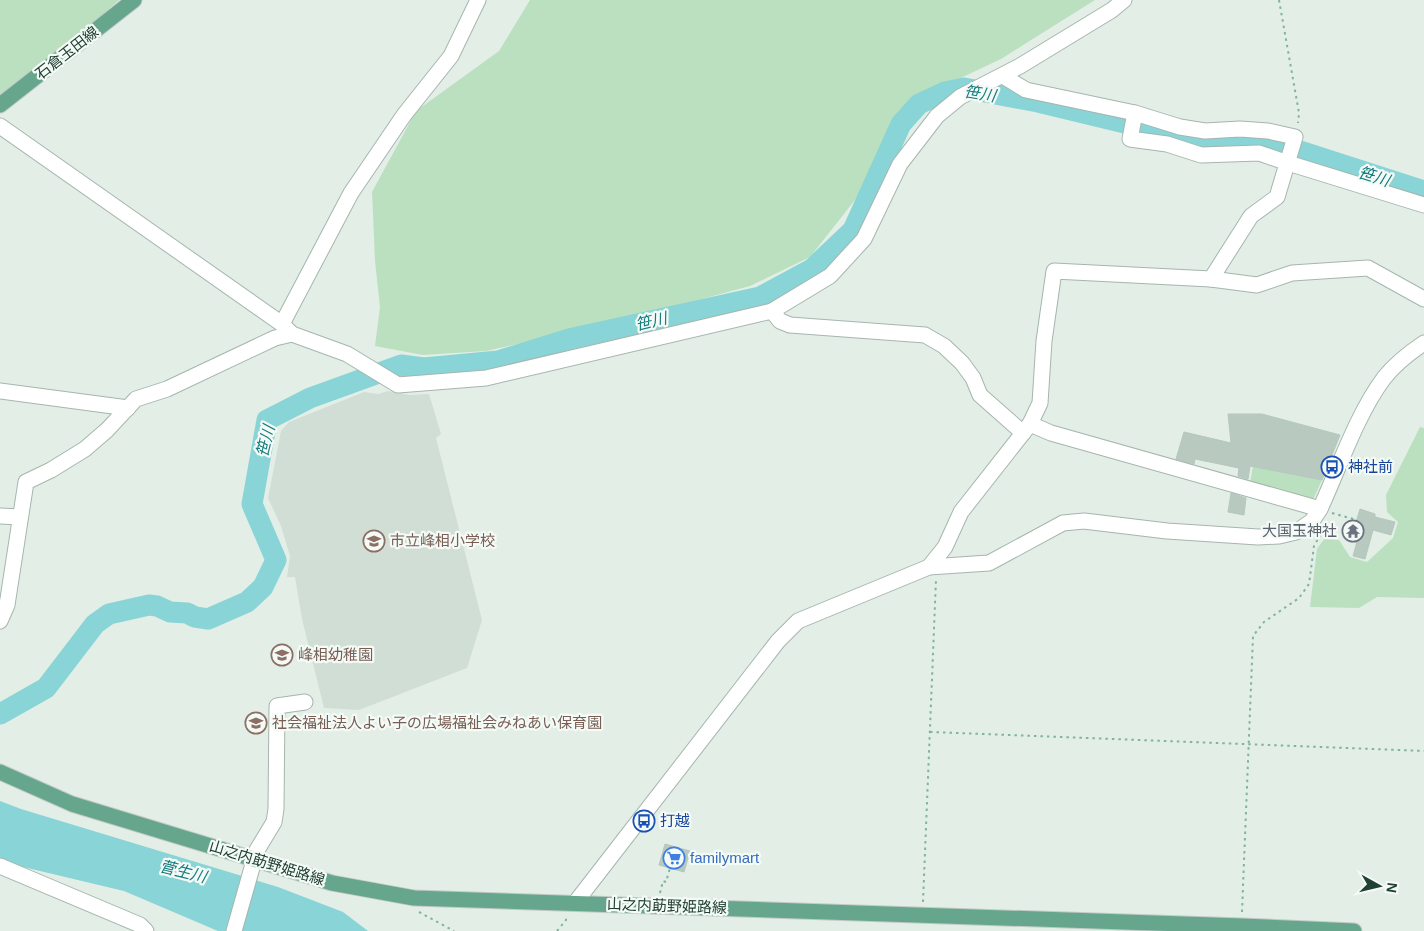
<svg xmlns="http://www.w3.org/2000/svg" width="1424" height="931" font-family="Arial,'Noto Sans JP',sans-serif">
<rect width="100%" height="100%" fill="#e3eee7"/>
<path fill="#d1ded6" d="M388 391 410 395 429 394 441 434 436 438 482 620 467 668 359 710 324 708 302 619 295 577H287L290 556 281 526 268 498 281 431 289 422 364 392 378 394Z"/>
<g fill="#bbe0c0">
<path d="M0 0H119L0 105Z"/>
<path d="M530 0H1095L1001 59 935 90 892 129 866 186 810 257 750 286 613 323 486 351 423 355 375 346 380 307 375 261 372 192 416 111 499 51Z"/>
<path d="M1420 427 1424 428V598L1377 597 1359 608 1310 607 1317 549 1325 538 1339 540 1350 557 1367 562 1393 538 1398 522 1387 512 1386 495Z"/>
<path d="M1253 466 1322 480 1312 502 1250 484Z"/>
</g>
<path fill="#88d4d6" d="M0 801 21 809 278 887 343 912 368 931H218L124 891 19 866 0 858Z"/>
<g fill="none" stroke-linecap="round" stroke-linejoin="round">
<path stroke="#88d4d6" stroke-width="21" d="M0 714 46 688 95 624 109 614 149 605 157 606 170 612 187 613 195 617 208 619 247 602 263 587 276 560 252 504 267 420 310 398 401 365 424 368 498 361 569 339 760 297 812 269 853 230 901 124 919 104 945 92 964 88 1038 102 1191 139 1246 137 1303 152 1424 191"/>
</g>
<g fill="#b8c9c0" stroke="#b5c8bd">
<path d="M1228 414H1262L1340 435 1322 480 1250 466 1248 479 1238 476 1239 468 1195 459 1194 464 1176 459 1184 432 1231 443Z"/>
<path d="M1231 493 1246 498 1244 515 1228 512Z"/>
<path d="M1360 509 1375 514V517L1395 522 1391 535 1373 530 1365 559 1353 556 1360 531 1354 529Z"/>
<path d="M665 844 690 851 684 872 659 865Z"/>
</g>
<g fill="none" stroke-linecap="round" stroke-linejoin="round">
<g stroke="#a5b6ae" stroke-width="17">
<g id="minor">
<path d="M1003 76 1026 90 1135 113 1180 127 1205 131 1240 129 1268 131 1295 137 1277 197 1251 216 1211 279"/>
<path d="M1135 113 1130 139 1167 144 1201 155 1259 153 1288 163 1424 205"/>
<path d="M0 126 282 324 292 334 347 354 398 385 486 378 772 311 830 276 864 239 900 164 937 116 960 97 1020 66 1112 10 1124 0"/>
<path d="M772 311 780 321 790 325 925 335 944 346 962 363 973 378 980 395 1023 433"/>
<path d="M282 324 351 193 404 115 451 56 478 0"/>
<path d="M0 391 128 408"/>
<path d="M1030 424 1051 433 1320 509"/>
<path d="M0 516 20 517"/>
<path d="M929 567 945 547 961 512 1030 424 1040 403 1044 341 1054 271 1211 279 1257 285 1292 273 1368 268 1424 299"/>
<path d="M0 621 7 605 26 482 51 470 85 449 107 430 136 399 167 389 275 338 292 334"/>
<path d="M0 866 140 925 146 931"/>
<path d="M575 903 778 641 798 621 929 567 989 563 1063 523 1084 521 1167 531 1258 537 1279 536 1296 532 1312 521 1320 509C1339 468 1357 414 1384 378 1395 364 1409 353 1424 343"/>
<path d="M234 931 257 850 274 822 276 809 277 706 305 702"/>
</g>
</g>
<g stroke="#c1cac6" stroke-width="17">
<g id="major">
<path d="M0 105 134 0"/>
<path d="M0 772 72 804 332 883 414 898 1242 926 1354 931"/>
</g>
</g>
<g stroke="#81b39d" stroke-width="2" stroke-dasharray="2.5 4" stroke-linecap="butt">
<path d="M1279 0 1299 113 1298 123"/>
<path d="M1332 513 1357 520"/>
<path d="M930 732 1424 751"/>
<path d="M660 893 663 881 666 882 670 868"/>
<path d="M923 902 936 579"/>
<path d="M419 912 454 931"/>
<path d="M1242 912 1253 636 1264 622 1299 598 1309 584 1314 546 1323 530"/>
<path d="M557 931 566 920V917"/>
</g>
<use href="#minor" stroke="#fff" stroke-width="15"/>
<use href="#major" stroke="#65a68d" stroke-width="15"/>
</g>
<defs>
<g id="bus-ring" transform="scale(1.125)"><circle r="9.5" fill="#f4faf6" stroke="#1a4fb4" stroke-width="1.5"/><path d="M-5-6H5V4H4V6H2V4H-2V6H-4V4H-5ZM-3.5-4V0h7V-4ZM-3.5 1.2v1.5H-2V1.2ZM2 1.2v1.5H3.5V1.2Z" fill="#1a4fb4"/></g>
<g id="temple-ring" transform="scale(1.125)"><circle r="9.5" fill="#f4faf6" stroke="#6b7280" stroke-width="1.5"/><path d="M0-6L5-2H3V0L6.5 2.5H4V6H1.5V3h-3V6H-4V2.5H-6.5L-3 0V-2H-5Z" fill="#6b7280"/></g>
<g id="school-ring" transform="scale(1.125)"><circle r="9.5" fill="#f4faf6" stroke="#8d6e63" stroke-width="1.5"/><path d="M0-5L7-2L0 1L-7-2ZM-4 1L0 2.5L4 1V4Q0 6-4 4Z" fill="#8d6e63"/></g>
<g id="supermarket-ring" transform="scale(1.125)"><circle r="9.5" fill="#f4faf6" stroke="#3f7fe0" stroke-width="1.5"/><path d="M-6-5.5h2.5l.6 2H6L4.5 2H-2.5L-4.4-4H-6ZM-1.5 3.2a1.3 1.3 0 1 0 .1 0ZM3 3.2a1.3 1.3 0 1 0 .1 0Z" fill="#3f7fe0"/></g>
</defs>
<g fill-rule="evenodd">
<use href="#bus-ring" x="1332" y="467"/>
<use href="#temple-ring" x="1353" y="531"/>
<use href="#school-ring" x="374" y="541"/>
<use href="#school-ring" x="282" y="655"/>
<use href="#school-ring" x="256" y="723"/>
<use href="#bus-ring" x="644" y="821"/>
<use href="#supermarket-ring" x="674" y="858"/>
</g>
<g text-anchor="middle" stroke-width="4.5" stroke-linejoin="round" paint-order="stroke">
<g font-size="15" fill="#214034" stroke="#f4faf6">
<text transform="translate(67 53) rotate(-38)" y="5">石倉玉田線</text>
<text transform="translate(267 863) rotate(17)" y="5">山之内莇野姫路線</text>
<text transform="translate(667 906) rotate(2)" y="5">山之内莇野姫路線</text>
</g>
<g font-size="15" fill="#164399" stroke="#f4faf6" text-anchor="start">
<text x="1348" y="472">神社前</text>
<text x="660" y="826">打越</text>
</g>
<g font-size="15" fill="#5b616d" stroke="#f4faf6" text-anchor="end">
<text x="1337" y="536">大国玉神社</text>
</g>
<g font-size="15" fill="#785e54" stroke="#f4faf6" text-anchor="start">
<text x="390" y="546">市立峰相小学校</text>
<text x="298" y="660">峰相幼稚園</text>
<text x="272" y="728">社会福祉法人よい子の広場福祉会みねあい保育園</text>
</g>
<g font-size="15" fill="#366cbe" stroke="#f4faf6" text-anchor="start">
<text x="690" y="863">familymart</text>
</g>
<g font-size="16" font-style="italic" fill="#177c80" stroke="#f4faf6">
<text transform="translate(980 93) rotate(9)" y="6">笹川</text>
<text transform="translate(1374 176) rotate(17)" y="6">笹川</text>
<text transform="translate(651 321) rotate(-13)" y="6">笹川</text>
<text transform="translate(265 441) rotate(-76)" y="6">笹川</text>
<text transform="translate(183 871) rotate(14)" y="6">菅生川</text>
</g>
</g>
<g transform="translate(1379 886) rotate(98)" stroke="#f4faf6" stroke-width="4" paint-order="stroke">
<path d="M0-4L9 19L0 12L-9 19Z" fill="#214034"/>
<text y="-8" font-size="14" font-weight="bold" text-anchor="middle" fill="#214034">N</text>
</g>
</svg>
